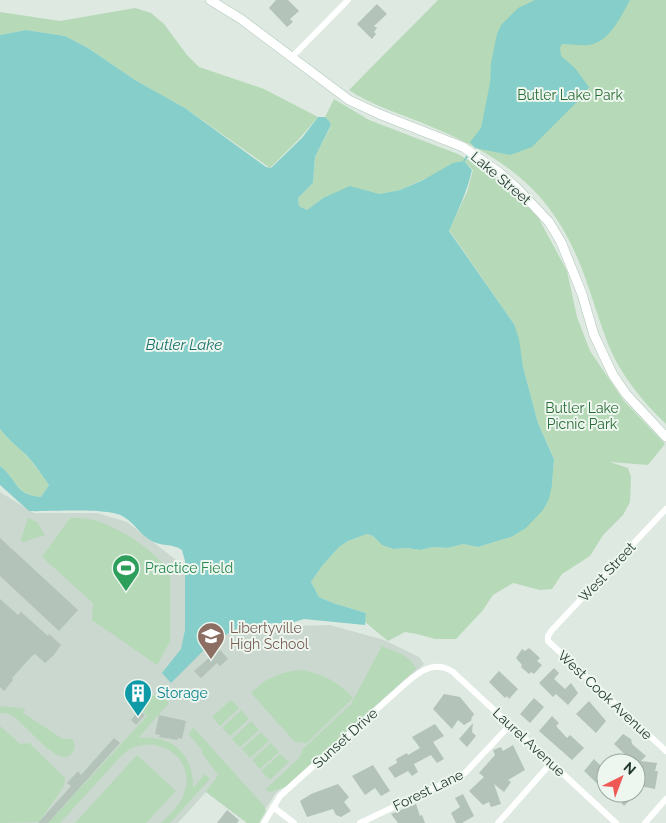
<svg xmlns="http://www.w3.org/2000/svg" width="666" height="823" font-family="Raleway,sans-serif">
<rect width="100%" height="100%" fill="#dde9e1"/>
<path fill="#cbd8d0" d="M0 492 34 513H97L127 522 263 627 330 625 384 640 419 657 424 664 276 793 262 814 247 823 206 792 178 823H0Z"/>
<g fill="#b6dab7">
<path d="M438 0H666V424C643 402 620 374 608 344 587 289 581 245 540 197 508 160 460 138 415 120 392 111 370 104 349 90Z"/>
<path d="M135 8 151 13 164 24 187 55 199 67 264 89 318 117 299 139 270 168 185 108 135 80 88 48 65 36 26 30 0 35V12L60 21Z"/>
<path d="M334 99 369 120 458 154 484 169 520 197 539 219 567 271 577 317 590 351 624 401 665 444 648 465 610 462 628 468 631 477 630 502 623 515 603 535 590 556 562 574 552 589 540 590 513 583 493 595 483 610 456 639H435L417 634 405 632 388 641 365 622 366 613 333 603 319 597 311 582 322 566 339 547 348 541 367 534 373 536 382 545 393 549 407 548 420 550 433 547 448 548 463 544 478 547 511 537 552 485 554 458 538 423 523 367 514 324 449 230 467 192 473 170 464 161 400 190 379 194 368 192 323 198 307 210 299 206 298 198 313 183 315 157 331 126 329 121 325 117Z"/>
<path d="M0 429C8 439 14 444 23 452 33 462 41 474 49 485L41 497C12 493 19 481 0 466Z"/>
<path d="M28 518 37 522 45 535 26 541 24 543 20 539 22 537Z"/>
<path d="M70 518C80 518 88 518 97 521 122 529 155 551 170 572V641L157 665 92 620 93 603 42 557Z"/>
<path d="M382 646C394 651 412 656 416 669L285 787 271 792 265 790 299 758 303 749 351 704Z"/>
<path d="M302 670C323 674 339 682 353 698L307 743 295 742 251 693C265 678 282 671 302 670Z"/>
<path d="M159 694 165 696 164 698 169 703 138 738C171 734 194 754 193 788L205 774 210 779 170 823H161C169 815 179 806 183 796 200 757 151 727 121 756L60 823H48L147 716 140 709 151 696Z"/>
<path d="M231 700 239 708 220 726 212 717Z"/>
<path d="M0 706 26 709V710L23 711V713L63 739H72C75 744 76 748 72 753 59 771 24 721 11 715 8 713 4 713 0 713Z"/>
<path d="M241 710 249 719 230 736 222 728Z"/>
<path d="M251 721 259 730 240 747 232 739Z"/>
<path d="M0 726 20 744 29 743 65 778 64 786 39 822 0 823Z"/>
<path d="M193 727 264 806 266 811 259 823H247L206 792 218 775 202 753V750L189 735Z"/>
<path d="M261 732 269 741 250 758 242 749Z"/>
<path d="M271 743 279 752 260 769 252 760Z"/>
<path d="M280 754 289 762 270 780 261 771Z"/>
<path d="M137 755 176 791 146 823H75Z"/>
</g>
<g fill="#85cec9">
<path d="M535 0H630C621 16 610 42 589 45 581 46 571 44 562 44L560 48 561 56 575 68 589 87 585 94 532 147 510 155 475 148 470 142 481 128 490 83 491 63 497 34 501 25 518 8Z"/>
<path d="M26 30 65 36 88 48 135 80 185 108 266 167 271 168 302 138 318 117H325L329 121 331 125 315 157 313 183 298 198 299 206 307 210 323 198 350 186 379 194 400 190 423 180 453 163 464 161 472 170C467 192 458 210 449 231L514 324 519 339 523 367 538 423 554 459 552 485 549 499 543 510 526 528 511 537 478 547 463 544 448 548 433 547 420 550 407 548 393 549 382 545 373 536 367 534 348 541 339 547 322 566 311 582 319 597 333 603 366 613 365 625 304 619 291 623 252 624 238 628 211 643 171 683 162 673 181 649 185 630V561L182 550C172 543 161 547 150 540 140 534 134 523 124 517 110 507 49 512 29 511L0 485V466C19 481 13 494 41 497L49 485C41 474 33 461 23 452 14 444 8 439 0 429V35Z"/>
</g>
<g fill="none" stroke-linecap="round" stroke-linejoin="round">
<path stroke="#85cec9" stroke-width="2" d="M464 161 468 155"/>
</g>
<g fill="#b3c3b9">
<path d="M276 0H288L299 11 290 19 293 22 287 27 269 8Z"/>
<path d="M377 4 387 14 374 26 377 28 374 32 376 34 372 39 357 24Z"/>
<path d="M0 538 78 610 59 631 0 576Z"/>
<path d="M0 599 18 615 21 612 48 636 49 634 61 645 54 655 45 663 35 654 32 656 12 678 13 680 4 691 0 687Z"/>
<path d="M529 648 540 658 537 661 542 665 534 674 531 672 529 674 521 667 522 665 516 658 522 649 525 651Z"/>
<path d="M220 650 228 659 220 666 217 663 201 678 194 671 210 657 211 658Z"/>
<path d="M554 668 559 673 554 679 565 689 571 683 578 693 568 705 556 694 553 697 539 683Z"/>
<path d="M499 671 518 689 509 699 507 696 505 698 489 682Z"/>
<path d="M444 694 460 697 474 714 471 719 472 720 464 725 458 720 452 729 433 709Z"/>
<path d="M534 698 544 707 530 723 520 714Z"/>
<path d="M589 701 606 721 596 733 576 714Z"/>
<path d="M139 710 145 715 136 725 131 720Z"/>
<path d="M159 715 186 721 182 739 178 738 177 740 159 737 160 735 155 734Z"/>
<path d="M552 716 559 723 556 726 567 738 570 735 584 748 572 760 539 731Z"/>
<path d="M473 723 472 732 476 736 467 747 459 739Z"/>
<path d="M435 724 444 736 433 742 444 759 437 763 431 755 414 764 418 772 412 776 408 771 395 778 388 768 397 763 396 759 407 753 408 755 420 748 412 737Z"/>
<path d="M623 734 631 739 632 744 646 756 641 761 657 763 655 771H658L655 789 640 786 644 772 636 765V763H634L614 744Z"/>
<path d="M114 738 120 743 48 823H38L71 786 67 783 78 771 81 775Z"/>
<path d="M513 745 525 770 508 780 511 782 504 792 494 784 501 804 491 807 489 802 483 805 469 791 484 777 479 773 495 755 493 750 501 747 503 751Z"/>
<path d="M594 759 601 766 599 769 606 777V792L584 771Z"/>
<path d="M373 765 390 791 381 796 375 788 365 795 352 776Z"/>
<path d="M338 784 349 797 344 802 351 811 341 817 336 815 333 809 307 817 300 801 311 794Z"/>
<path d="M607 793H631L627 797 630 800 624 806 619 800 617 802Z"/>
<path d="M463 794 474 816 462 823H456L451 813 460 807 455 798Z"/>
<path d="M416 804 420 816 422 815 425 823H398L391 814Z"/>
<path d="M227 810 239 820 237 823H217Z"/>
</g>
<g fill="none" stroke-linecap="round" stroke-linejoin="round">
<g stroke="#b1c8ba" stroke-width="10">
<path id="secondary" d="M210 0 241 19 349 100 379 114 463 147 500 173 517 188 549 222 561 242 582 294 594 335 613 375 626 394 666 437"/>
</g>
<g stroke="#fff" stroke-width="6">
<path d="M292 57 348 0"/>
<path d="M666 509 552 630 548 636V641L666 751"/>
<path d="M273 807 294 823"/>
<path d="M264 823 280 796 406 683C420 671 435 660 453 672L616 823"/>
<path d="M360 823 465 773 510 725"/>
<path d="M498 823 551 763"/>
<path d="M645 823 666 799"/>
</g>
<use href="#secondary" stroke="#fff" stroke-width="9"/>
</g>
<defs>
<g id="stadium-pin" transform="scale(1.4375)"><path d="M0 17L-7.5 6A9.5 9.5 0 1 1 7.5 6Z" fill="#2e9e5b" stroke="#edf6ef"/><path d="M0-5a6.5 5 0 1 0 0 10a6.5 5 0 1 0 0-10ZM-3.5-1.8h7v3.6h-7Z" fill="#fff"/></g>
<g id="school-pin" transform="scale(1.4375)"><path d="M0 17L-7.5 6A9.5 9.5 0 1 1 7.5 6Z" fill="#8d6e63" stroke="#edf6ef"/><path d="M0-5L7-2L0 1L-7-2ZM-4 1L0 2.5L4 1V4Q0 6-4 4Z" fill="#fff"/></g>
<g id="building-pin" transform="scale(1.4375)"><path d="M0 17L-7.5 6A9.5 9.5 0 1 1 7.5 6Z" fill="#0f9aa8" stroke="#edf6ef"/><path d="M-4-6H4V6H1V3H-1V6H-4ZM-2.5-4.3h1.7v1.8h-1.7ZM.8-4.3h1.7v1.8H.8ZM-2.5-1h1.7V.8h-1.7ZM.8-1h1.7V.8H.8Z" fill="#fff"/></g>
</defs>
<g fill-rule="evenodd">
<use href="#stadium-pin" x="126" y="568"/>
<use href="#school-pin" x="211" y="636"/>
<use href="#building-pin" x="138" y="693"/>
</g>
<g text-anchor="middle" stroke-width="4" stroke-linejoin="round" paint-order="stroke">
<g font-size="14" fill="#2b6d36" stroke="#edf6ef">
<text x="570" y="100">Butler Lake Park</text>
<text x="582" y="413">Butler Lake<tspan x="582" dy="16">Picnic Park</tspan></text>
</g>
<g font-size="14" fill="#1f372c" stroke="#edf6ef">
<text transform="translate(501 178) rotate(40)" y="5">Lake Street</text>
<text transform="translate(607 572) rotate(-47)" y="5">West Street</text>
<text transform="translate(605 695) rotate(43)" y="5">West Cook Avenue</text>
<text transform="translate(345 738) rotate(-42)" y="5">Sunset Drive</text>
<text transform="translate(529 742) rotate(43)" y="5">Laurel Avenue</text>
<text transform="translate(428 790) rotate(-26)" y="5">Forest Lane</text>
</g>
<g font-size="14" fill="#27864d" stroke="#edf6ef" text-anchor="start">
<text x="145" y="573">Practice Field</text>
</g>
<g font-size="14" fill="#785e54" stroke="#edf6ef" text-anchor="start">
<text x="230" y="633">Libertyville<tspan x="230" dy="16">High School</tspan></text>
</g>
<g font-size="14" fill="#0d838f" stroke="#edf6ef" text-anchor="start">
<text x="157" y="698">Storage</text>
</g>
<g font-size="15" font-style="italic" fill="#1c716c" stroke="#edf6ef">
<text x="184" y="350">Butler Lake</text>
</g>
</g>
<g transform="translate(621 778) rotate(42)"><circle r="24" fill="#edf6ef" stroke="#9baaa1"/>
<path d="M0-4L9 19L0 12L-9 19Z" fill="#ef5955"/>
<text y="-8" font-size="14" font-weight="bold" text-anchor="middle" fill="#1f372c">N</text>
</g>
</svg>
